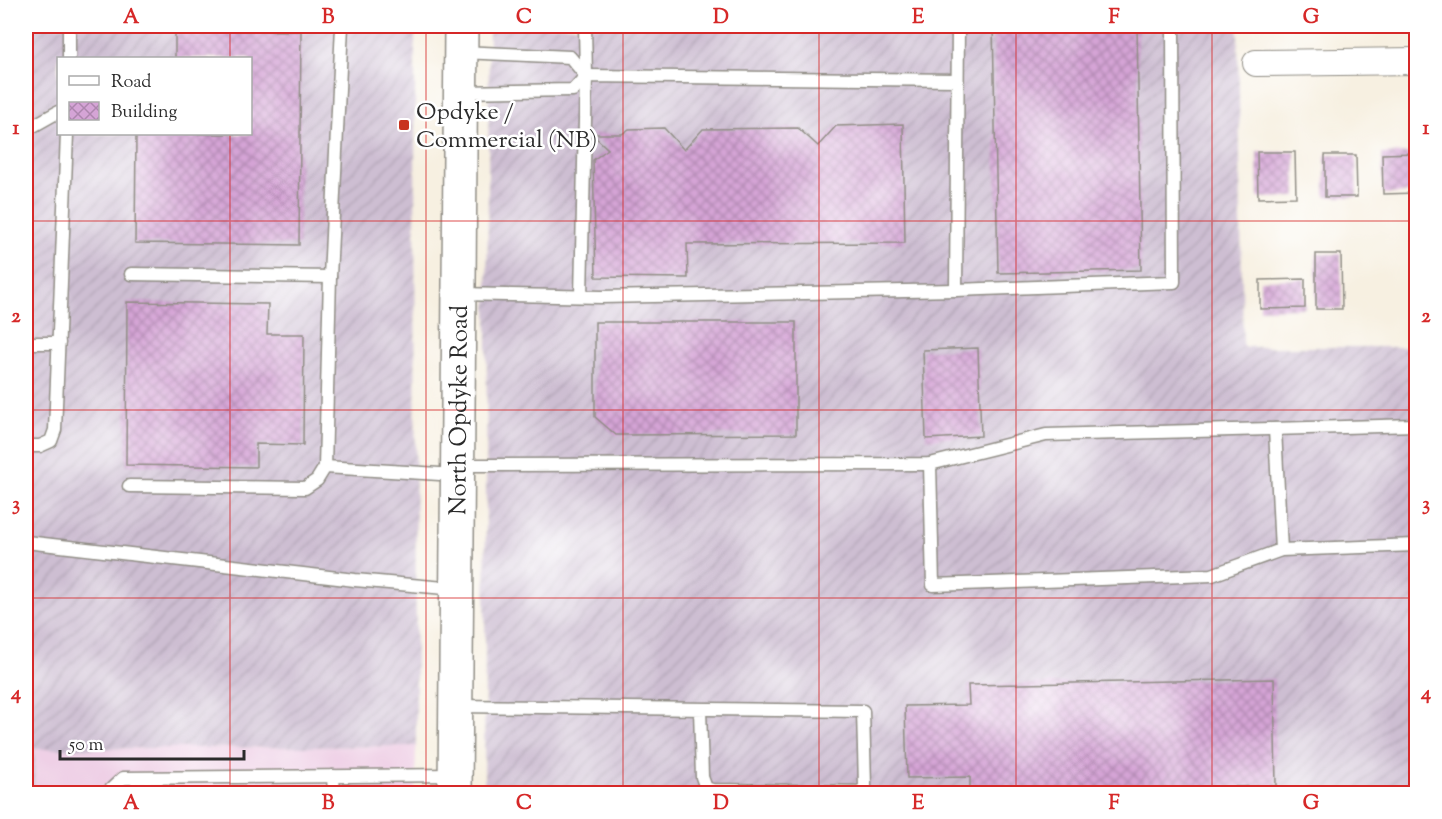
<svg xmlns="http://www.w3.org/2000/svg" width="1442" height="819" font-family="'Sorts Mill Goudy',serif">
<defs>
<pattern id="industrial-furrows" width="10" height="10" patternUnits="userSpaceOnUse" patternTransform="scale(1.5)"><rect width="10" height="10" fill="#cdbed2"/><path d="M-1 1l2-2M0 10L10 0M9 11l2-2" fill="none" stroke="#b0a3b4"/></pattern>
<pattern id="building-cross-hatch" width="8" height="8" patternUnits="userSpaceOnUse" patternTransform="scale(1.5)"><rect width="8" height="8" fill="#d5a4d6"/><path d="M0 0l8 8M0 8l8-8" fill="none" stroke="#ad86ae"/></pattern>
</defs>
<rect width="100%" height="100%" fill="#fff"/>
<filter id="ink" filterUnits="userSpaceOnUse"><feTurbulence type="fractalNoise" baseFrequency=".0167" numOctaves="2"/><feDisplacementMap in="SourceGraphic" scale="12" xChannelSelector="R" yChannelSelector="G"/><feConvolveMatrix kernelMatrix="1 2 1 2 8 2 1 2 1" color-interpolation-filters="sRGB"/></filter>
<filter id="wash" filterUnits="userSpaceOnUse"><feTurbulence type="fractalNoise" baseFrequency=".008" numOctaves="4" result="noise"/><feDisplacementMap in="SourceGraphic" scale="24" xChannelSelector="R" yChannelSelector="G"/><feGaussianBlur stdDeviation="1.35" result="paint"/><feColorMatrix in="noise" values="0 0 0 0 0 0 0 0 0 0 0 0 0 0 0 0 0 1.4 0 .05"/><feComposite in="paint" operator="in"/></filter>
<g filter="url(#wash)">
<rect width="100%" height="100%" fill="#f7f0e1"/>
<path fill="#efd0e6" d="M416 746 415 793 34 794 35 749Z"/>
<g fill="url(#industrial-furrows)" fill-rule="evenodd">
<path d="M26 26H415L416 746 35 749 34 793H26ZM58 58H250V134H58Z"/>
<path d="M489 26H1238L1243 347H1416V793L484 794Z"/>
</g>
<g id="blocks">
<g fill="url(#building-cross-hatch)">
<path d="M993 26H1137L1141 270 998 273Z"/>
<path d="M175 30 301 31 299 245 135 243 136 134H250V58H175Z"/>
<path d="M903 124 905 243 687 244 688 278 596 277 593 160 608 149 592 134H622L629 129 664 128 684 150 703 129 798 128 818 146 836 126Z"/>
<path d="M1257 152H1295L1296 197 1258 198Z"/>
<path d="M1416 153V193L1383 194 1382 154Z"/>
<path d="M1325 155H1356L1357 197H1325Z"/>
<path d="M1316 254H1341L1342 309H1316Z"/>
<path d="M1305 279V308L1260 309V280Z"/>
<path d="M127 302 268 304 267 334H304L303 445 256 444V467L126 465Z"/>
<path d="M595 322H796V434L616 435 595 417Z"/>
<path d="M978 348 981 436 926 439 923 350Z"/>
<path d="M1274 679 1276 786 970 793V777L907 778 905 706 969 705 968 685Z"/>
</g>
</g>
</g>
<g filter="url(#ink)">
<use href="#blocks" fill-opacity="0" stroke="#918e86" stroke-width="1.5"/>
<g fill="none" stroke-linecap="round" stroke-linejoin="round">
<g stroke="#918e86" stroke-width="15">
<g id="service">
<path d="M461 52 570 57 586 76"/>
<path d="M69 58V26"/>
<path d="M460 92 573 90 586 76 957 80"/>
<path d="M26 130 58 112"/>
<path d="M131 274 330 277"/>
<path d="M956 290 958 26"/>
<path d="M460 294 601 297 956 290 1174 282 1173 26"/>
<path d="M581 296 586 76 585 26"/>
<path d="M26 343H59"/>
<path d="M1275 429 1281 550"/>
<path d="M26 446H40L51 441 55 430 67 134"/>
<path d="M930 464 933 585 1212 575 1281 550 1416 545"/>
<path d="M459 465 930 464 1046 435 1416 425"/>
<path d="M325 467 456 475"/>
<path d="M129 486 305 488 317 480 325 467 330 277 342 26"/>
<path d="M26 542 355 580 456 589"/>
<path d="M457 706 863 711 865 786 863 790 858 792 712 790 706 788 702 777 700 709"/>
<path d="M333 776 334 794"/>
<path d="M106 794 123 778 454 775"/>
</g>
</g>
<g stroke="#918e86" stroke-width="28">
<path id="minor" d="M1256 63 1416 61"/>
</g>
<g stroke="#918e86" stroke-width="36">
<g id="secondary">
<path id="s1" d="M455 794 461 26"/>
</g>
</g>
<use href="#service" stroke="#fff" stroke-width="12"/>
<use href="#minor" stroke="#fff" stroke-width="26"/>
<use href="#secondary" stroke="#fff" stroke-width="33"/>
</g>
</g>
<path fill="none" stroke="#d62828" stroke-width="1.5" stroke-opacity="0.55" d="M230 26V58M426 26V794M623 26V794M819 26V794M1016 26V794M1212 26V794M230 134V794M26 221H1416M26 410H1416M26 598H1416"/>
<rect fill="#c8321e" stroke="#fff" stroke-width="2" x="398" y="119" width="12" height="12" rx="3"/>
<g text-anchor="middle" stroke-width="5" stroke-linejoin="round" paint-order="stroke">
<g font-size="24" fill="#2b2b2b" stroke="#fff" text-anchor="start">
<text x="416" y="119">Opdyke /<tspan x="416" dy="28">Commercial (NB)</tspan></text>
</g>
<g font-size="24" fill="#2b2b2b" stroke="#fff">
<text dy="8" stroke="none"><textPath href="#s1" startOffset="384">North Opdyke Road</textPath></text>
</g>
</g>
<rect width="1442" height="819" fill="none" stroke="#fff" stroke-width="66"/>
<rect x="57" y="57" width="195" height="78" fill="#ffffff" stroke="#aaaaaa" stroke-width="1.5"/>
<rect x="69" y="76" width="30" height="9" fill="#ffffff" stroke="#aaaaaa" stroke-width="1.5"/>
<text x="111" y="87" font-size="18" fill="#2b2b2b">Road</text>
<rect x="69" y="102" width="30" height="18" fill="url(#building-cross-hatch)" stroke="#aaaaaa" stroke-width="1.5"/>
<text x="111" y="117" font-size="18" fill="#2b2b2b">Building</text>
<path d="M60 750v9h184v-9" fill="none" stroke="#2b2b2b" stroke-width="3"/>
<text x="69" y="750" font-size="18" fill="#2b2b2b" stroke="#ffffff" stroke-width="4.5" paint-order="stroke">50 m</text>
<rect x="33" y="33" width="1376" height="753" fill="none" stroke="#d62828" stroke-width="2"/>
<g font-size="20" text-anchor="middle" font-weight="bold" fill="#d62828">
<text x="131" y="23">A</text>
<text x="328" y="23">B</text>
<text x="524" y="23">C</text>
<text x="721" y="23">D</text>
<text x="918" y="23">E</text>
<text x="1114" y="23">F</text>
<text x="1311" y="23">G</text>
<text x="16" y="134">1</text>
<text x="1426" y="134">1</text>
<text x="16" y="322">2</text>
<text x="1426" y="322">2</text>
<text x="16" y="510">3</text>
<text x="1426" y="510">3</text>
<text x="16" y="699">4</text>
<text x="1426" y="699">4</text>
<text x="131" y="809">A</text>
<text x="328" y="809">B</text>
<text x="524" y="809">C</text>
<text x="721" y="809">D</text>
<text x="918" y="809">E</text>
<text x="1114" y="809">F</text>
<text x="1311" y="809">G</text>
</g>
</svg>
